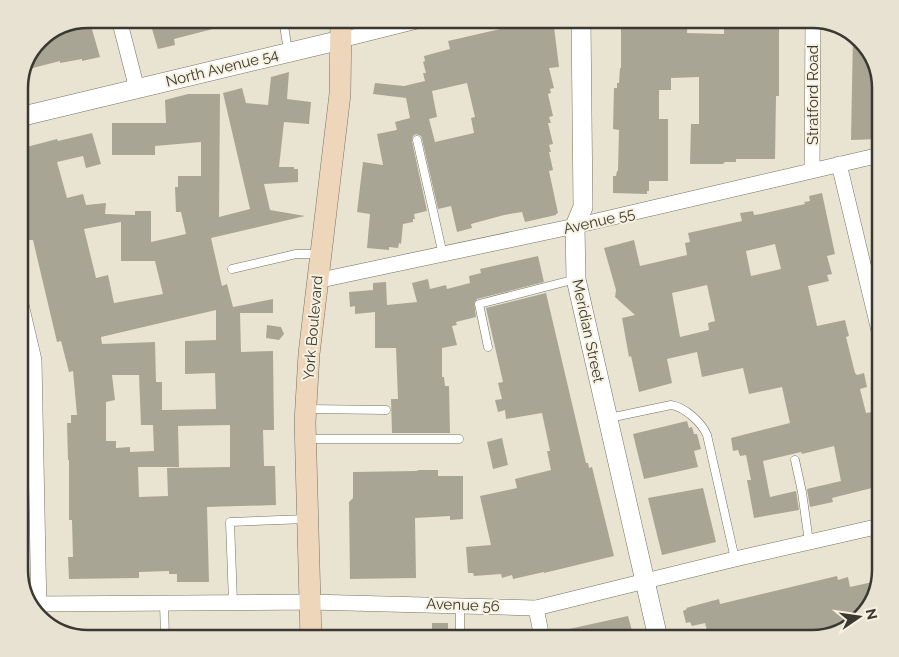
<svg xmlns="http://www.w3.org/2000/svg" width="899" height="657" font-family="Raleway,sans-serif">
<rect width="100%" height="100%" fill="#e9e4d2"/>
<g fill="#a9a594" fill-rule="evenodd">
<path d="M89 19 100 57 82 61V59L60 63V61L25 70 42 36Z"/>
<path d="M149 19H236V23L174 39 175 45 158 49Z"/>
<path d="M553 19 559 67 549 68 554 88 550 89 551 93 548 94 553 116 549 117 551 123H548L553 144 549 145 551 152H549L553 170 549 171 558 213 556 214V215L525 222 522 212 504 215 471 224 472 228 457 232 451 206 438 209 422 139 421 136 416 134 413 136 412 141 427 211 414 214 415 219H413V222L403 224 401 244 399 243 398 248 389 247V250L367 248 370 214 357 212 363 162 383 165 377 134 397 130 395 122 410 118 406 98 373 94 375 83 404 86 425 81 423 73H426L423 62 425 61 424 56 450 49 448 41 535 21ZM467 83 475 117 471 118 474 133 435 142 429 119 437 117 432 91Z"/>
<path d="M673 19H688L687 33 724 34V23H775V27H779V96H776L775 159H736V162H725L723 164H690L691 124H699V77L671 78V90H659V119H668V181H649V191H647V194L613 193V176H616L617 171H618L619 130 613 129 614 88H617V83H619L620 68H621V23L673 24Z"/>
<path d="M853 33 873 57 880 87V139L851 140Z"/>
<path d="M289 72 287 99 311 102 309 124 284 122 279 167H294V169H298V182L264 184 270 210 305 216 211 238 222 286 227 284 233 307 273 299V313H240L241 352 273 351 274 430H263L264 466H275L276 505 207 507 209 582H177V574H169V571L139 572V578L69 579 68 557H73L72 520H69V460H68L67 423H71V415H77L73 371 69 372 61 341 57 342 33 240H27L21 204 19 205V149L57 139 58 141 92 133 101 164 86 168 83 156 57 162 67 198 83 194 86 205 106 203 105 214 135 215V211H151V242L186 234 181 212H176L175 187H178V176H201V142L155 146V155H112V123H166L165 100 188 94H220L219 217 250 209 223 93 242 88 246 103 268 105 271 77ZM121 222V261H155L163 294 114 303 108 275 96 278 84 229ZM216 310V340L185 341V374L215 373 216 409 162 410V382H156L155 342 102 344 101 337ZM112 375H139L141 425H153L154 451 130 452V447L116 448V441H106V402L115 400ZM230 425V467L167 468 168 496 139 497 138 467H179L178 426Z"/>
<path d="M822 193 835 254 827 256 832 274 827 275 829 281 808 286 817 326 845 320 849 336 846 337 855 373 857 375 864 373 867 387 860 389 866 413 872 412 875 426 880 425V486L832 498 833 502 810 507 807 489 841 481 834 446 802 454 801 452 763 461 770 497 796 491 799 510 754 518 747 480H751L746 455 740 456 738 450 733 451 731 438 790 423 782 387 749 394 743 368 702 377 697 352 667 359 672 383 639 392 631 356 629 357 622 318 635 315 615 297 616 290 604 248 634 240 640 266 687 255 685 243 690 242 688 233 742 221 740 213 753 211 754 215 761 214 805 204 804 202 810 201 809 196ZM775 244 781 269 751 276 746 251ZM707 285 715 321 708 323 709 330 680 337 672 293Z"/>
<path d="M538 256 544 282 477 299 474 303 476 317 456 322 457 325 452 326 457 345 442 348V377H444L445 386H449L450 433H392L391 399H398L396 348H375V312L355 314V306L350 307 349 292 373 290V283L386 282 387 305 417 302 412 283 428 279 430 289 446 285 447 289 470 283 469 276 481 273 480 269Z"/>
<path d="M546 293 586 463H588L589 468 592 467 614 556 544 573V572L513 579 512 575 502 578 501 574 474 576 473 573H468L466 547 491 545 480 496 517 488 515 479 551 470 547 451H550L542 413 506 419 505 410 498 412 495 400 502 399 498 383 503 382 486 308Z"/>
<path d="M267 325 281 327 284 334 279 340 266 338Z"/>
<path d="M687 421 689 428 692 427 694 434H697L701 449 694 451 698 467 644 479 633 434Z"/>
<path d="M502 438 508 465 493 469 487 442Z"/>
<path d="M419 470H438V476H463V519L450 520V516L415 518 416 578 350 579 349 502 353 498V472L416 471Z"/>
<path d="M703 488 716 542 662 555 648 498Z"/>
<path d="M837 576 838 580 848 577 850 587 877 581 866 611 842 631 811 638H709L705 623 692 626 690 622 686 623 683 611 687 609 686 608 719 599 720 604Z"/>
<path d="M628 616 634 638H551V633Z"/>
<rect x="432" y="623" width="16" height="15"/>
</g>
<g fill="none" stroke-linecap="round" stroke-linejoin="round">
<g stroke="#767162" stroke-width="9">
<g id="service">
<path d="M283 19 288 51"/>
<path d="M417 140 443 255"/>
<path d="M232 269 296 254H320"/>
<path d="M488 347 479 304 576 279"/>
<path d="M308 409 386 410"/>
<path d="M609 418 671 405C685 407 702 423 707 435L735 559"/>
<path d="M308 439H459"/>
<path d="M795 460 802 492 809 542"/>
<path d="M233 602 230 522 306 519"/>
<path d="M164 603 165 638"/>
<path d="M460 605V638"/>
</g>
</g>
<g stroke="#767162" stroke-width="16">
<g id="minor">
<path d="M119 19 137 89"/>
<path d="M341 40 425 19"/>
<path d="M839 164 880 335"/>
<path d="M812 170 813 19"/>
<path d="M316 281 575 226 880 155"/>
<path d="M19 296 34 360 39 612"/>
<path d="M35 604 310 602 536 608 735 559 880 526"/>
<path d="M536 608 542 638"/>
</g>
</g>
<g stroke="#767162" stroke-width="20">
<g id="tertiary">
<path d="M581 19 583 207 575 226 576 279 658 638"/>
<path d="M19 117 341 40"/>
</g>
</g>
<g stroke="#767162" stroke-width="22">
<path id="secondary" d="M311 638 305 422 309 354 340 94 341 19"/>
</g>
<use href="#service" stroke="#fff" stroke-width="8"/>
<use href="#minor" stroke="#fff" stroke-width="15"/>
<use href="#tertiary" stroke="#fff" stroke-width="19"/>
<use href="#secondary" stroke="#eed6bb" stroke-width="21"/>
</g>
<g text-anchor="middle" stroke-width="4" stroke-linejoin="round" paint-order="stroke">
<g font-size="15" fill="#3a3831" stroke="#f7f1e0">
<text transform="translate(222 68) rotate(-14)" y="5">North Avenue 54</text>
<text transform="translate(813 95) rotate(-90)" y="5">Stratford Road</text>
<text transform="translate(599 221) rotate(-13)" y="5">Avenue 55</text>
<text transform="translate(313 328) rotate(-85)" y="5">York Boulevard</text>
<text transform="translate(588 331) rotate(78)" y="5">Meridian Street</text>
<text transform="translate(463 605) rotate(2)" y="5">Avenue 56</text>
</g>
</g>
<path d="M0 0H899V657H0ZM88 28H812A60 60 0 0 1 872 88V570A60 60 0 0 1 812 630H88A60 60 0 0 1 28 570V88A60 60 0 0 1 88 28Z" fill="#e8e2d2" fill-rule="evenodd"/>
<path fill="none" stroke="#3a3831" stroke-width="2.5" d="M88 28H812A60 60 0 0 1 872 88V570A60 60 0 0 1 812 630H88A60 60 0 0 1 28 570V88A60 60 0 0 1 88 28Z"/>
<g transform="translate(859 617) rotate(77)" stroke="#f7f1e0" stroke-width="4" paint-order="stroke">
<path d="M0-4L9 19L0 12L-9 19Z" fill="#3a3831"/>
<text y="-8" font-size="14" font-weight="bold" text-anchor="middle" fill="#3a3831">N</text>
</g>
</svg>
